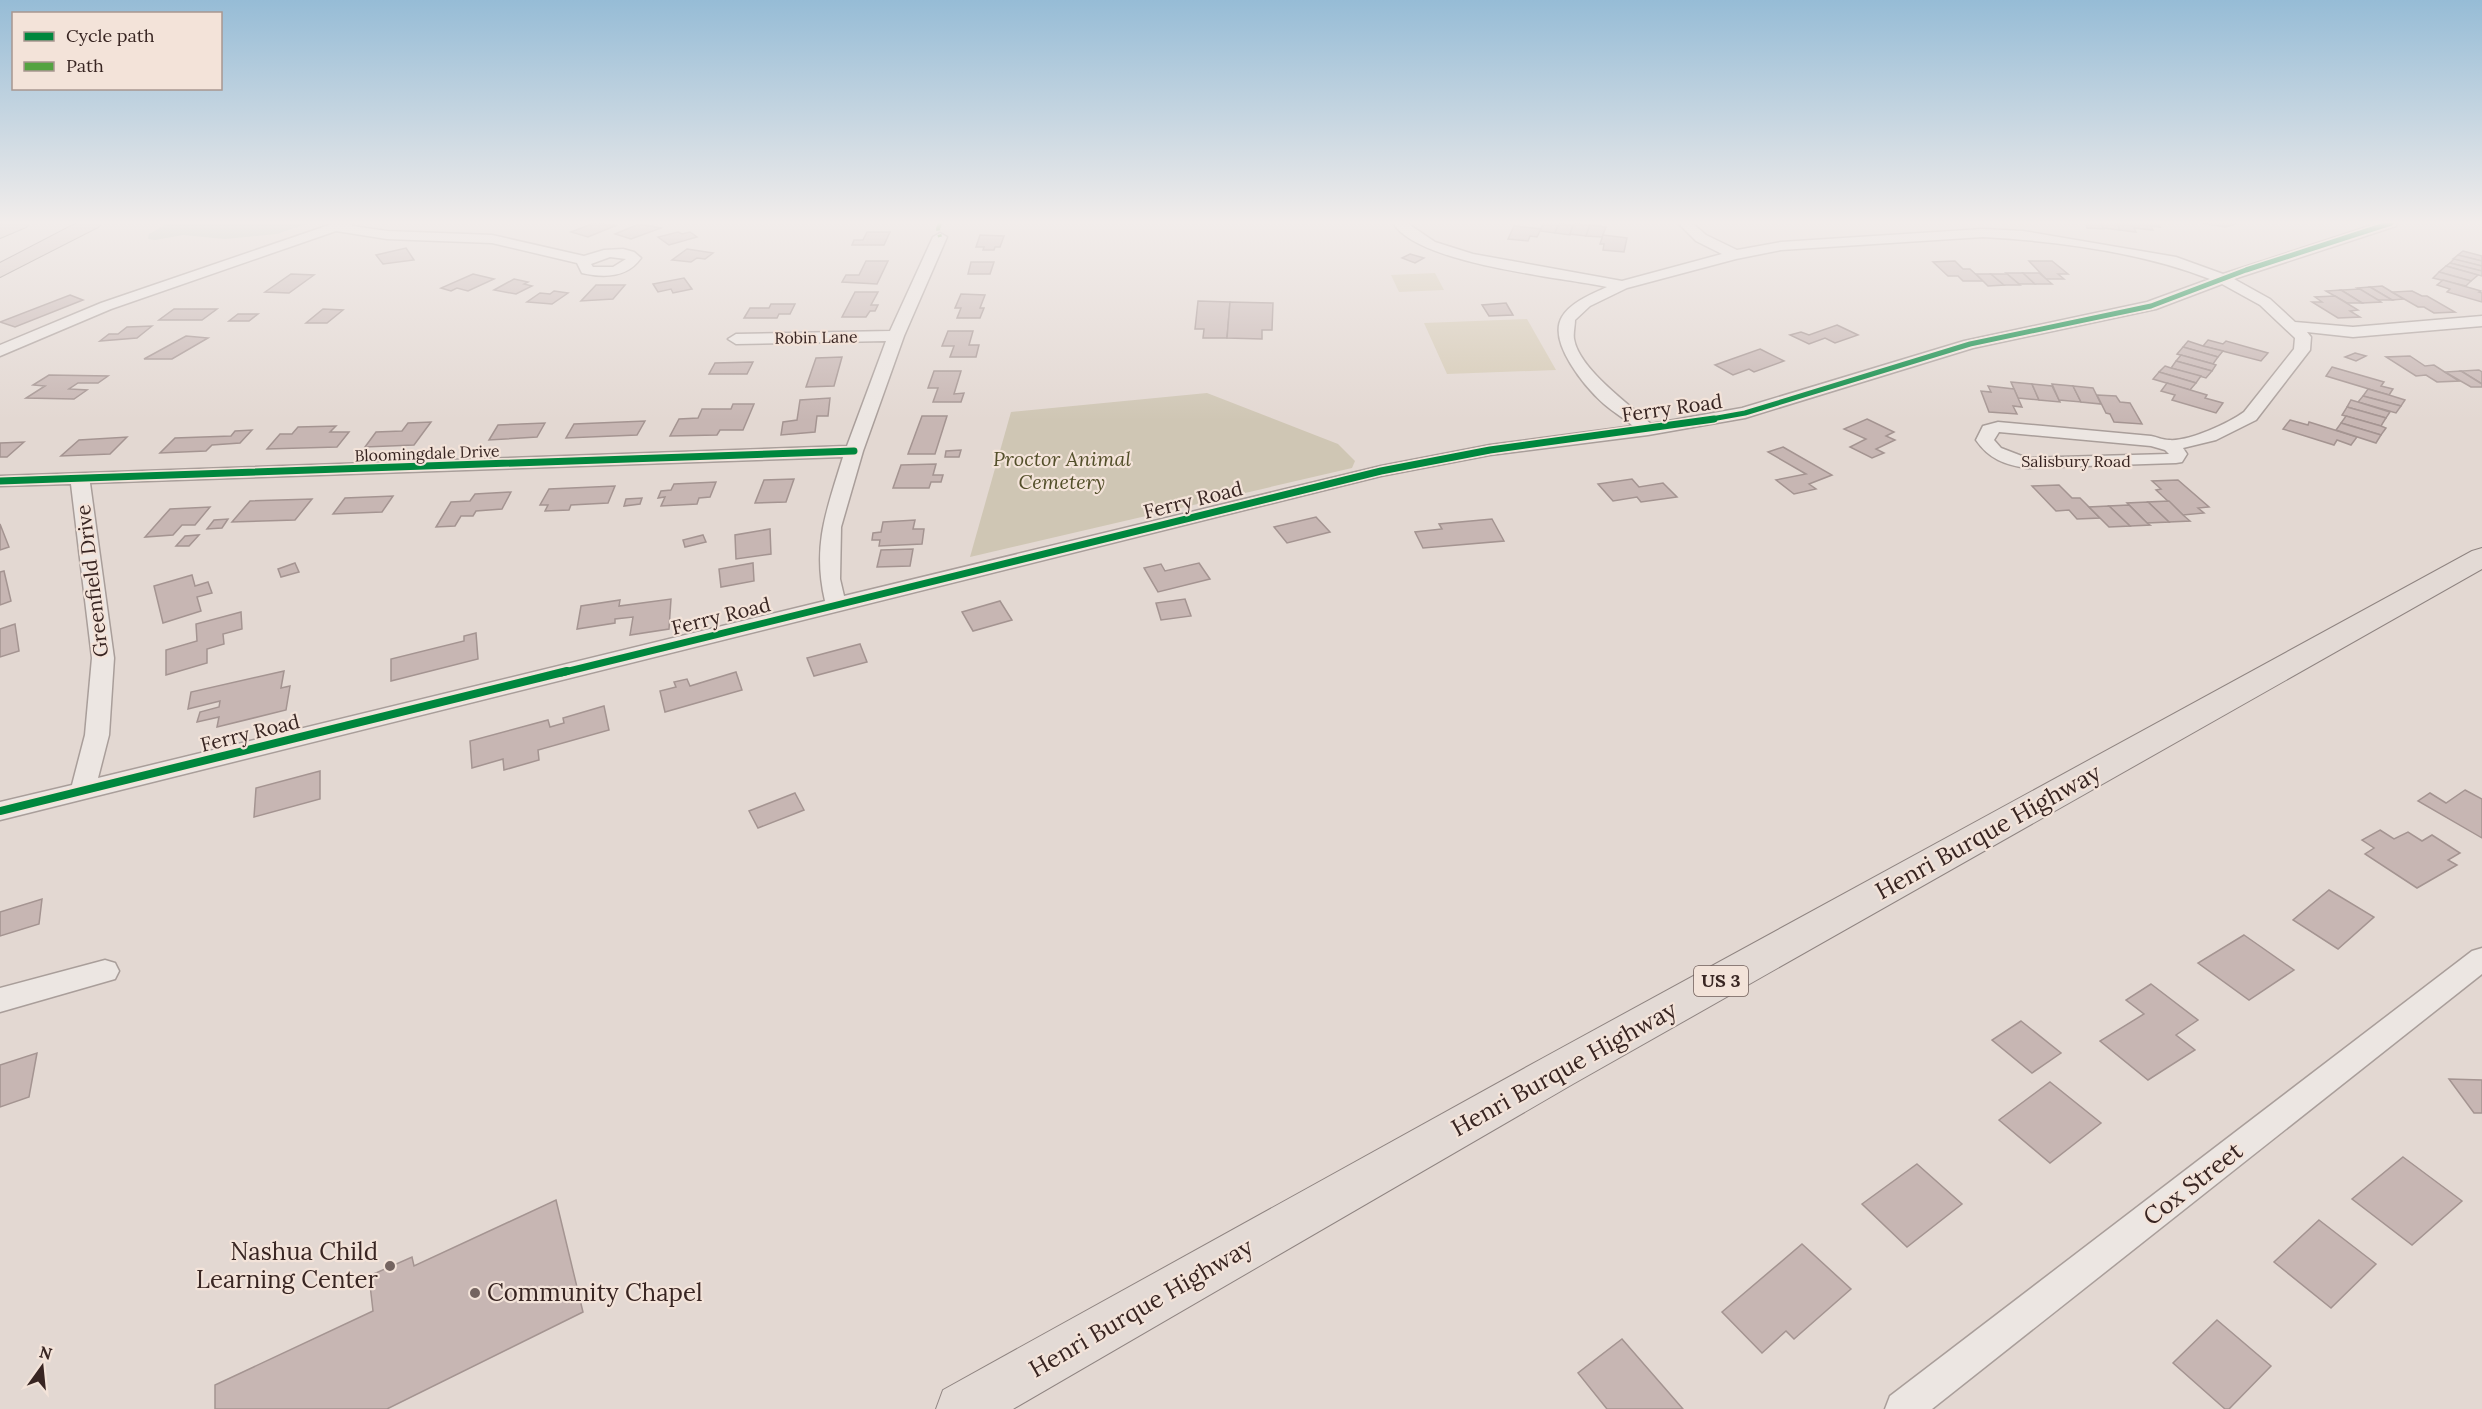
<svg xmlns="http://www.w3.org/2000/svg" width="2482" height="1409" font-family="Lora,serif">
<rect width="100%" height="100%" fill="#e3d8d2"/>
<g fill="#d5cab5">
<path d="M1435 273 1444 290 1399 292 1391 275Z"/>
<path d="M1527 319 1556 370 1447 374 1424 323Z"/>
</g>
<path fill="#cfc6b4" d="M1207 393 1338 444 1355 461 1352 468 970 557 1011 412Z"/>
<path fill="#bbc7bc" d="M168 223H309L277 234 225 239 183 235 155 240 148 239 149 234Z"/>
<g fill="#c7b6b3" stroke="#a49491" stroke-width="1.5">
<path d="M594 223 617 225 588 237 571 232Z"/>
<path d="M1543 223H1559L1555 233 1540 231Z"/>
<path d="M1559 223 1573 225 1570 235 1555 233Z"/>
<path d="M1574 223 1590 225 1586 236 1570 234Z"/>
<path d="M2086 223H2101L2104 229 2087 228Z"/>
<path d="M2101 223H2117L2120 230 2103 228Z"/>
<path d="M2117 223H2132L2136 232 2120 230Z"/>
<path d="M2132 223H2158L2160 227 2151 226 2153 230 2134 228Z"/>
<path d="M2202 223H2234L2237 224 2225 227Z"/>
<path d="M639 224 661 228 631 239 615 234Z"/>
<path d="M1590 225 1606 227 1602 237 1586 236Z"/>
<path d="M1514 226 1541 229 1537 237 1530 236 1528 241 1508 239Z"/>
<path d="M678 232 682 234 690 232 697 237 669 245 658 237Z"/>
<path d="M867 232H890L884 245H852L854 240H863Z"/>
<path d="M980 235 1004 236 1000 247H995L994 250H983L984 247H976Z"/>
<path d="M1603 235 1627 238 1624 252 1603 250 1604 244H1600Z"/>
<path d="M406 248 414 260 383 264 376 255Z"/>
<path d="M687 249 713 253 705 259 697 258 691 262 672 260Z"/>
<path d="M2463 251 2482 256V261L2458 255Z"/>
<path d="M1410 254 1424 258 1415 263 1402 258Z"/>
<path d="M2458 255 2482 261V266L2453 259Z"/>
<path d="M2454 259 2482 266V271L2450 263Z"/>
<path d="M866 261H888L877 284 842 282 846 275H859Z"/>
<path d="M1955 261 1963 269H1970L1983 281H1963L1958 276H1948L1933 262Z"/>
<path d="M2029 261H2052L2068 274H2058L2064 279H2046Z"/>
<path d="M971 262H994L990 274H968Z"/>
<path d="M2450 263 2482 271V276L2446 266Z"/>
<path d="M2446 266 2478 275 2471 281 2439 272Z"/>
<path d="M2439 272 2471 281 2466 286 2433 278Z"/>
<path d="M2006 273H2023L2035 284H2019Z"/>
<path d="M2023 273H2039L2052 284H2035Z"/>
<path d="M291 274 314 275 289 293 265 292Z"/>
<path d="M473 274 494 279 468 291 457 288 451 291 441 288Z"/>
<path d="M1976 274H1991L2004 285 1988 286Z"/>
<path d="M1991 274H2007L2020 285H2004Z"/>
<path d="M684 278 692 289 673 293 671 289 658 292 653 284Z"/>
<path d="M514 279 528 282 524 284 532 286 516 294 494 290Z"/>
<path d="M2443 280 2481 291 2479 292 2482 293V302L2447 292 2450 289 2437 285Z"/>
<path d="M596 285H625L613 299 581 301Z"/>
<path d="M2382 286 2392 292 2404 299 2392 300 2370 287Z"/>
<path d="M2370 287 2392 300H2378L2357 288Z"/>
<path d="M2360 289 2378 300 2381 302 2362 303 2341 290Z"/>
<path d="M2341 290 2362 303H2347L2326 291Z"/>
<path d="M554 291 568 293 552 304 527 302 540 293 550 294Z"/>
<path d="M2412 291 2422 296H2427L2455 312 2434 313 2424 307H2418L2392 292Z"/>
<path d="M855 292H878L871 305H878L875 311H870L866 317H842Z"/>
<path d="M961 294 985 295 980 308H984L980 318H957L961 308H955Z"/>
<path d="M70 295 83 300 15 327 0 322Z"/>
<path d="M2335 296 2358 310 2350 311 2360 317 2338 318 2312 302H2322L2315 297Z"/>
<path d="M1198 301 1230 302 1227 338H1203L1204 329H1195Z"/>
<path d="M1230 302 1273 303 1272 330H1262V339L1227 338Z"/>
<path d="M1506 303 1513 315 1489 316 1482 305Z"/>
<path d="M771 304H795L790 314H779L777 318H744L750 308H769Z"/>
<path d="M174 309H217L202 320H159Z"/>
<path d="M323 309 343 310 327 323H306Z"/>
<path d="M238 314H258L249 321H229Z"/>
<path d="M1837 325 1858 335 1835 343 1825 338 1809 344 1790 335 1801 332 1809 335Z"/>
<path d="M152 326 137 338 100 341 109 334H118L127 327Z"/>
<path d="M948 331H973L969 345H979L976 357H950L954 346H942Z"/>
<path d="M186 336 208 338 172 359H144Z"/>
<path d="M2208 340 2223 344 2226 341 2268 353 2261 361 2203 346Z"/>
<path d="M2188 341 2203 346 2223 351 2218 357 2183 347Z"/>
<path d="M2183 347 2218 357 2213 364 2177 354Z"/>
<path d="M1760 349 1784 361 1754 372 1749 369 1733 375 1715 365Z"/>
<path d="M2355 353 2366 356 2356 361 2345 357Z"/>
<path d="M2181 355 2213 364 2216 365 2212 371 2176 361Z"/>
<path d="M2410 356 2425 366 2434 365 2459 381 2437 382 2426 375 2416 376 2386 357Z"/>
<path d="M842 357 834 386 806 387 816 358Z"/>
<path d="M2176 361 2212 371 2206 378 2171 368Z"/>
<path d="M753 362 747 374H709L715 363Z"/>
<path d="M2165 366 2171 368 2201 376 2196 383 2159 372Z"/>
<path d="M2332 367 2384 382 2381 386 2393 389 2389 395 2326 376Z"/>
<path d="M2479 370 2482 372V384L2461 371Z"/>
<path d="M934 371H961L954 394 964 393 961 402H933L938 388H928Z"/>
<path d="M2461 371 2482 384V387H2471L2445 372Z"/>
<path d="M2159 372 2196 383 2190 390 2153 379Z"/>
<path d="M49 375 108 376 98 383H78L69 389 87 390 74 399 26 398 45 386 33 385Z"/>
<path d="M2011 382 2032 384 2039 400 2018 398Z"/>
<path d="M2167 383 2207 395 2205 398 2223 403 2216 413 2172 400 2175 395 2161 391Z"/>
<path d="M2032 384 2052 386 2060 402 2039 400Z"/>
<path d="M2052 384 2073 386 2081 402 2059 400Z"/>
<path d="M1988 386 2014 389 2022 407 2013 406 2017 414 1989 412 1981 391 1991 392Z"/>
<path d="M2073 386 2093 388 2101 404 2081 402Z"/>
<path d="M2368 389 2389 395 2405 400 2401 406 2363 396Z"/>
<path d="M2097 395 2116 396 2120 402 2130 403 2142 424 2114 422 2110 414 2106 413Z"/>
<path d="M2363 396 2401 406 2396 413 2358 402Z"/>
<path d="M830 398 828 416H817L815 432 781 435 783 422 797 420 800 400Z"/>
<path d="M2351 400 2358 402 2390 412 2386 418 2347 407Z"/>
<path d="M733 404H754L743 430H720L717 435 670 436 679 419 698 418 702 409H731Z"/>
<path d="M2347 407 2386 418 2381 426 2342 415Z"/>
<path d="M922 416H947L935 454H908Z"/>
<path d="M2346 416 2381 426 2386 428 2381 435 2341 423Z"/>
<path d="M1867 419 1894 432 1886 436 1895 440 1876 449 1884 453 1872 458 1850 447 1866 439 1844 429Z"/>
<path d="M2290 420 2308 425 2309 422 2357 437 2351 445 2337 440 2334 445 2283 429Z"/>
<path d="M645 421 637 435 566 438 574 424Z"/>
<path d="M431 422 414 445 365 447 376 432 402 431 408 423Z"/>
<path d="M545 423 537 437 489 440 498 425Z"/>
<path d="M2341 423 2381 435 2376 443 2336 430Z"/>
<path d="M336 426 330 432H349L337 447 267 449 280 434H292L298 427Z"/>
<path d="M252 430 240 443 212 445 206 451 160 453 175 438 231 436 235 431Z"/>
<path d="M127 437 110 454 61 456 79 440Z"/>
<path d="M24 442 7 457H0V443Z"/>
<path d="M1783 447 1832 475 1809 484 1816 489 1794 494 1776 480 1806 474 1768 452Z"/>
<path d="M961 450 959 457H945L946 451Z"/>
<path d="M936 464 933 475H943L941 482H931L929 488H893L901 465Z"/>
<path d="M794 479 786 502 755 503 764 480Z"/>
<path d="M1632 479 1639 487 1663 483 1677 497 1641 502 1637 497 1613 501 1598 484Z"/>
<path d="M2178 480 2209 507 2198 508 2204 513 2183 515 2156 490 2161 489 2152 481Z"/>
<path d="M716 482 710 497 699 498 697 504 661 506 665 497 658 498 661 491 671 490 674 484Z"/>
<path d="M2059 485 2072 498H2080L2100 518 2077 519 2069 510 2056 511 2032 486Z"/>
<path d="M615 486 608 503 571 505 569 510 545 511 548 505H540L549 489Z"/>
<path d="M511 492 502 509 476 511 473 516H461L455 526 436 527 451 502 470 501 475 494Z"/>
<path d="M393 496 382 512 333 514 345 498Z"/>
<path d="M642 498 640 504 624 506 626 499Z"/>
<path d="M312 499 295 520 232 522 250 501Z"/>
<path d="M2169 501 2183 515 2190 521 2169 522 2148 502Z"/>
<path d="M2148 502 2169 522 2147 523 2127 503Z"/>
<path d="M2129 505 2147 523 2150 525 2130 526 2109 506Z"/>
<path d="M2109 506 2130 526 2109 527 2089 507Z"/>
<path d="M210 507 195 525H182L173 535 145 537 170 509Z"/>
<path d="M1316 517 1330 532 1287 543 1274 527Z"/>
<path d="M228 519 222 528 207 529 214 520Z"/>
<path d="M1492 519 1504 541 1423 548 1415 532 1442 529 1439 524Z"/>
<path d="M915 520 913 529H924L922 544 879 546 880 540H872L873 533 881 532 883 522Z"/>
<path d="M0 524 9 547 0 550Z"/>
<path d="M770 529 771 554 736 559 735 535Z"/>
<path d="M199 535 189 546H176L185 536Z"/>
<path d="M703 535 706 542 685 547 683 540Z"/>
<path d="M913 549 910 566 877 567 881 550Z"/>
<path d="M295 563 299 572 281 577 278 569Z"/>
<path d="M753 563 754 581 721 587 719 569Z"/>
<path d="M1199 563 1210 579 1158 592 1144 568 1161 564 1165 571Z"/>
<path d="M4 571 11 601 0 605V572Z"/>
<path d="M192 575 195 586 208 582 212 593 197 597 201 611 163 623 154 586Z"/>
<path d="M671 599 669 629 630 635 633 617 615 619V623L577 629 581 606 620 600 619 606Z"/>
<path d="M1185 599 1191 616 1161 620 1156 603Z"/>
<path d="M1000 601 1012 620 973 631 962 612Z"/>
<path d="M241 612 242 629 223 634 224 644 207 649V663L166 675V650L197 641 196 624Z"/>
<path d="M15 624 19 651 0 657V629Z"/>
<path d="M476 633 478 659 391 681V659L464 641V636Z"/>
<path d="M860 644 867 662 814 676 807 658Z"/>
<path d="M284 671 281 688 290 686 286 710 217 727 219 717 197 722 200 712 219 707 220 701 188 709 191 692Z"/>
<path d="M736 672 742 690 665 712 660 691 676 687 674 682 687 679 690 686Z"/>
<path d="M604 706 609 730 538 750 539 760 504 770 503 759 472 768 470 741 548 720 550 727 564 723 563 718Z"/>
<path d="M320 771V799L254 817 256 788Z"/>
<path d="M2465 790 2482 799V838L2418 801 2430 793 2446 803Z"/>
<path d="M795 793 804 810 758 828 749 811Z"/>
<path d="M2380 830 2394 839 2408 832 2422 841 2432 835 2460 853 2448 860 2457 865 2417 888 2365 854 2374 848 2362 840Z"/>
<path d="M2329 890 2374 917 2338 949 2293 920Z"/>
<path d="M42 899 39 924 0 936V912Z"/>
<path d="M2244 935 2294 970 2249 1000 2198 963Z"/>
<path d="M2151 984 2198 1020 2176 1035 2195 1050 2148 1080 2100 1041 2144 1014 2126 1000Z"/>
<path d="M2021 1021 2061 1053 2032 1073 1992 1040Z"/>
<path d="M37 1053 29 1097 0 1107V1065Z"/>
<path d="M2449 1079 2482 1080V1113H2474Z"/>
<path d="M2050 1082 2101 1123 2050 1163 1999 1120Z"/>
<path d="M2403 1157 2462 1201 2412 1245 2352 1199Z"/>
<path d="M1917 1164 1962 1204 1907 1247 1862 1204Z"/>
<path d="M556 1200 583 1312 387 1409H215V1385L373 1311 369 1276 412 1257 414 1266Z"/>
<path d="M2319 1220 2376 1264 2331 1308 2274 1262Z"/>
<path d="M1802 1244 1851 1289 1794 1339 1786 1331 1762 1353 1722 1312Z"/>
<path d="M2217 1320 2271 1366 2229 1409H2225L2173 1363Z"/>
<path d="M1622 1339 1683 1409H1607L1578 1373Z"/>
</g>
<g fill="none" stroke-linecap="round" stroke-linejoin="round">
<g stroke="#a99e9a" stroke-width="3">
<g id="street">
<path d="M335 223H353L352 226 387 231 492 235 584 256 604 250 623 249 634 252 641 258C627 278 604 278 582 273L577 263 492 243 387 239 336 231 111 309 0 356V345L101 303ZM610 257 626 259 613 267H593L591 264Z"/>
<path d="M1393 223H1407L1435 242 1473 254 1622 281 1722 254 1696 241 1678 223H1692L1706 235 1737 250 1781 242 1983 229 2023 231 2176 257 2223 274 2379 223H2397L2396 226 2234 279 2270 299 2295 322 2353 327 2482 316V326L2353 337 2307 332 2311 337 2310 350 2256 420 2216 440 2183 448 2187 454 2182 462 2176 463 2027 468C2005 465 1989 459 1976 440L1983 426 1998 422 2151 436C2157 437 2163 440 2169 440 2188 442 2229 423 2244 412L2294 349 2295 338 2260 305 2222 284 2156 309 1973 348 1745 418 1648 435 1490 455 1381 476 0 820V802L72 785 85 735 92 658 71 484 0 486V476L847 446 886 341 736 344 728 339 736 334 890 331 933 237 940 233 947 237 904 336 863 451 841 527 840 579 844 596 1381 466 1490 445 1633 426C1624 418 1613 412 1604 404 1586 388 1547 342 1562 317 1571 302 1592 294 1607 287 1559 277 1418 264 1393 223ZM1983 237C2057 241 2140 252 2210 279L2147 302 1964 341 1742 408 1651 424C1629 404 1579 369 1574 339 1573 333 1575 326 1575 320L1590 306 1627 288 1736 259 1781 250ZM1999 432 2151 446 2165 450 2169 454 2027 458 2001 448 1994 440ZM843 457C827 509 812 545 825 601L98 778 109 735 114 658 90 483Z"/>
<path d="M2482 948V974L1932 1409H1885L1890 1396 2472 951Z"/>
<path d="M105 960 115 963 119 971 115 979 0 1012V988Z"/>
</g>
</g>
<g stroke="#8f8481" stroke-width="2">
<path id="primary" d="M2482 548V569L1573 1084 1013 1409H936L943 1390 1543 1058 2472 551Z"/>
</g>
<g stroke="#8f8481" stroke-width="2">
<g id="highway">
<path d="M4 223H29L26 227 0 238V225Z"/>
<path d="M77 223H101L98 227 0 277V263Z"/>
</g>
</g>
<use href="#street" fill="#ece6e2" fill-rule="evenodd"/>
<use href="#primary" fill="#e3dad5" fill-rule="evenodd"/>
<use href="#highway" fill="#d6c8c3" fill-rule="evenodd"/>
<path stroke="#53a341" stroke-width="4" stroke-dasharray="8 4" stroke-linecap="butt" d="M940 223 938 229 940 237"/>
<g stroke="#f3e3d9" stroke-width="8">
<path id="cycleway-far2" d="M1706 420 1745 413 1970 344 2151 306 2246 270 2391 223"/>
</g>
<g stroke="#f3e3d9" stroke-width="10">
<g id="cycleway-far1">
<path d="M0 481 854 451"/>
<path d="M561 673 1381 471 1490 450 1714 419"/>
</g>
</g>
<g stroke="#f3e3d9" stroke-width="12">
<path id="cycleway" d="M0 811 567 671"/>
</g>
<use href="#cycleway-far2" stroke="#00873e" stroke-width="5"/>
<use href="#cycleway-far1" stroke="#00873e" stroke-width="7"/>
<use href="#cycleway" stroke="#00873e" stroke-width="8"/>
</g>
<linearGradient id="sky" x2="0" y2="1"><stop stop-color="#96bcd6"/><stop offset="0.53" stop-color="#f2edeb"/><stop offset="1" stop-color="#f2edeb" stop-opacity="0"/></linearGradient>
<rect width="2482" height="420" fill="url(#sky)"/>
<g fill="#746460" stroke="#f3e3d9" stroke-width="2">
<circle cx="390" cy="1266" r="6"/>
<circle cx="475" cy="1293" r="6"/>
</g>
<g text-anchor="middle" stroke-width="4.5" stroke-linejoin="round" paint-order="stroke">
<g font-size="16" fill="#382522" stroke="#f3e3d9">
<text transform="translate(816 337) rotate(-1)" y="6">Robin Lane</text>
<text transform="translate(427 453) rotate(-2)" y="6">Bloomingdale Drive</text>
<text x="2076" y="467">Salisbury Road</text>
</g>
<rect fill="#f3e3d9" stroke="#705e59" stroke-width="1.5" x="1694" y="966" width="54" height="30" rx="4.5"/>
<g font-size="18" font-weight="bold" fill="#382522">
<text x="1721" y="987">US 3</text>
</g>
<g font-size="20" fill="#382522" stroke="#f3e3d9">
<text transform="translate(1672 408) rotate(-8)" y="7">Ferry Road</text>
<text transform="translate(1193 500) rotate(-14)" y="7">Ferry Road</text>
<text transform="translate(92 581) rotate(-97)" y="7">Greenfield Drive</text>
<text transform="translate(721 616) rotate(-14)" y="7">Ferry Road</text>
<text transform="translate(250 733) rotate(-14)" y="7">Ferry Road</text>
</g>
<g font-size="20" font-style="italic" fill="#534f2a" stroke="#f3e3d9">
<text x="1062" y="466">Proctor Animal<tspan x="1062" dy="23">Cemetery</tspan></text>
</g>
<g font-size="24" fill="#382522" stroke="#f3e3d9">
<text transform="translate(1988 832) rotate(-29)" y="8">Henri Burque Highway</text>
<text transform="translate(1564 1069) rotate(-29)" y="8">Henri Burque Highway</text>
<text transform="translate(2193 1184) rotate(-38)" y="8">Cox Street</text>
<text transform="translate(1141 1308) rotate(-30)" y="8">Henri Burque Highway</text>
</g>
<g font-size="24" fill="#382522" stroke="#f3e3d9" text-anchor="end">
<text x="378" y="1260">Nashua Child<tspan x="378" dy="28">Learning Center</tspan></text>
<text x="487" y="1301" text-anchor="start">Community Chapel</text>
</g>
</g>
<rect x="12" y="12" width="210" height="78" fill="#f3e3d9" stroke="#a89790" stroke-width="1.5"/>
<rect x="24" y="32" width="30" height="9" fill="#00873e" stroke="#a89790" stroke-width="1.5"/>
<text x="66" y="42" font-size="18" fill="#382522">Cycle path</text>
<rect x="24" y="62" width="30" height="9" fill="#53a341" stroke="#a89790" stroke-width="1.5"/>
<text x="66" y="72" font-size="18" fill="#382522">Path</text>
<g transform="translate(42 1367) rotate(15)" stroke="#f3e3d9" stroke-width="4.5" paint-order="stroke">
<path d="M0-4.5L10 22L0 15L-10 22Z" fill="#382522"/>
<text y="-9" font-size="16" font-weight="bold" text-anchor="middle" fill="#382522">N</text>
</g>
</svg>
